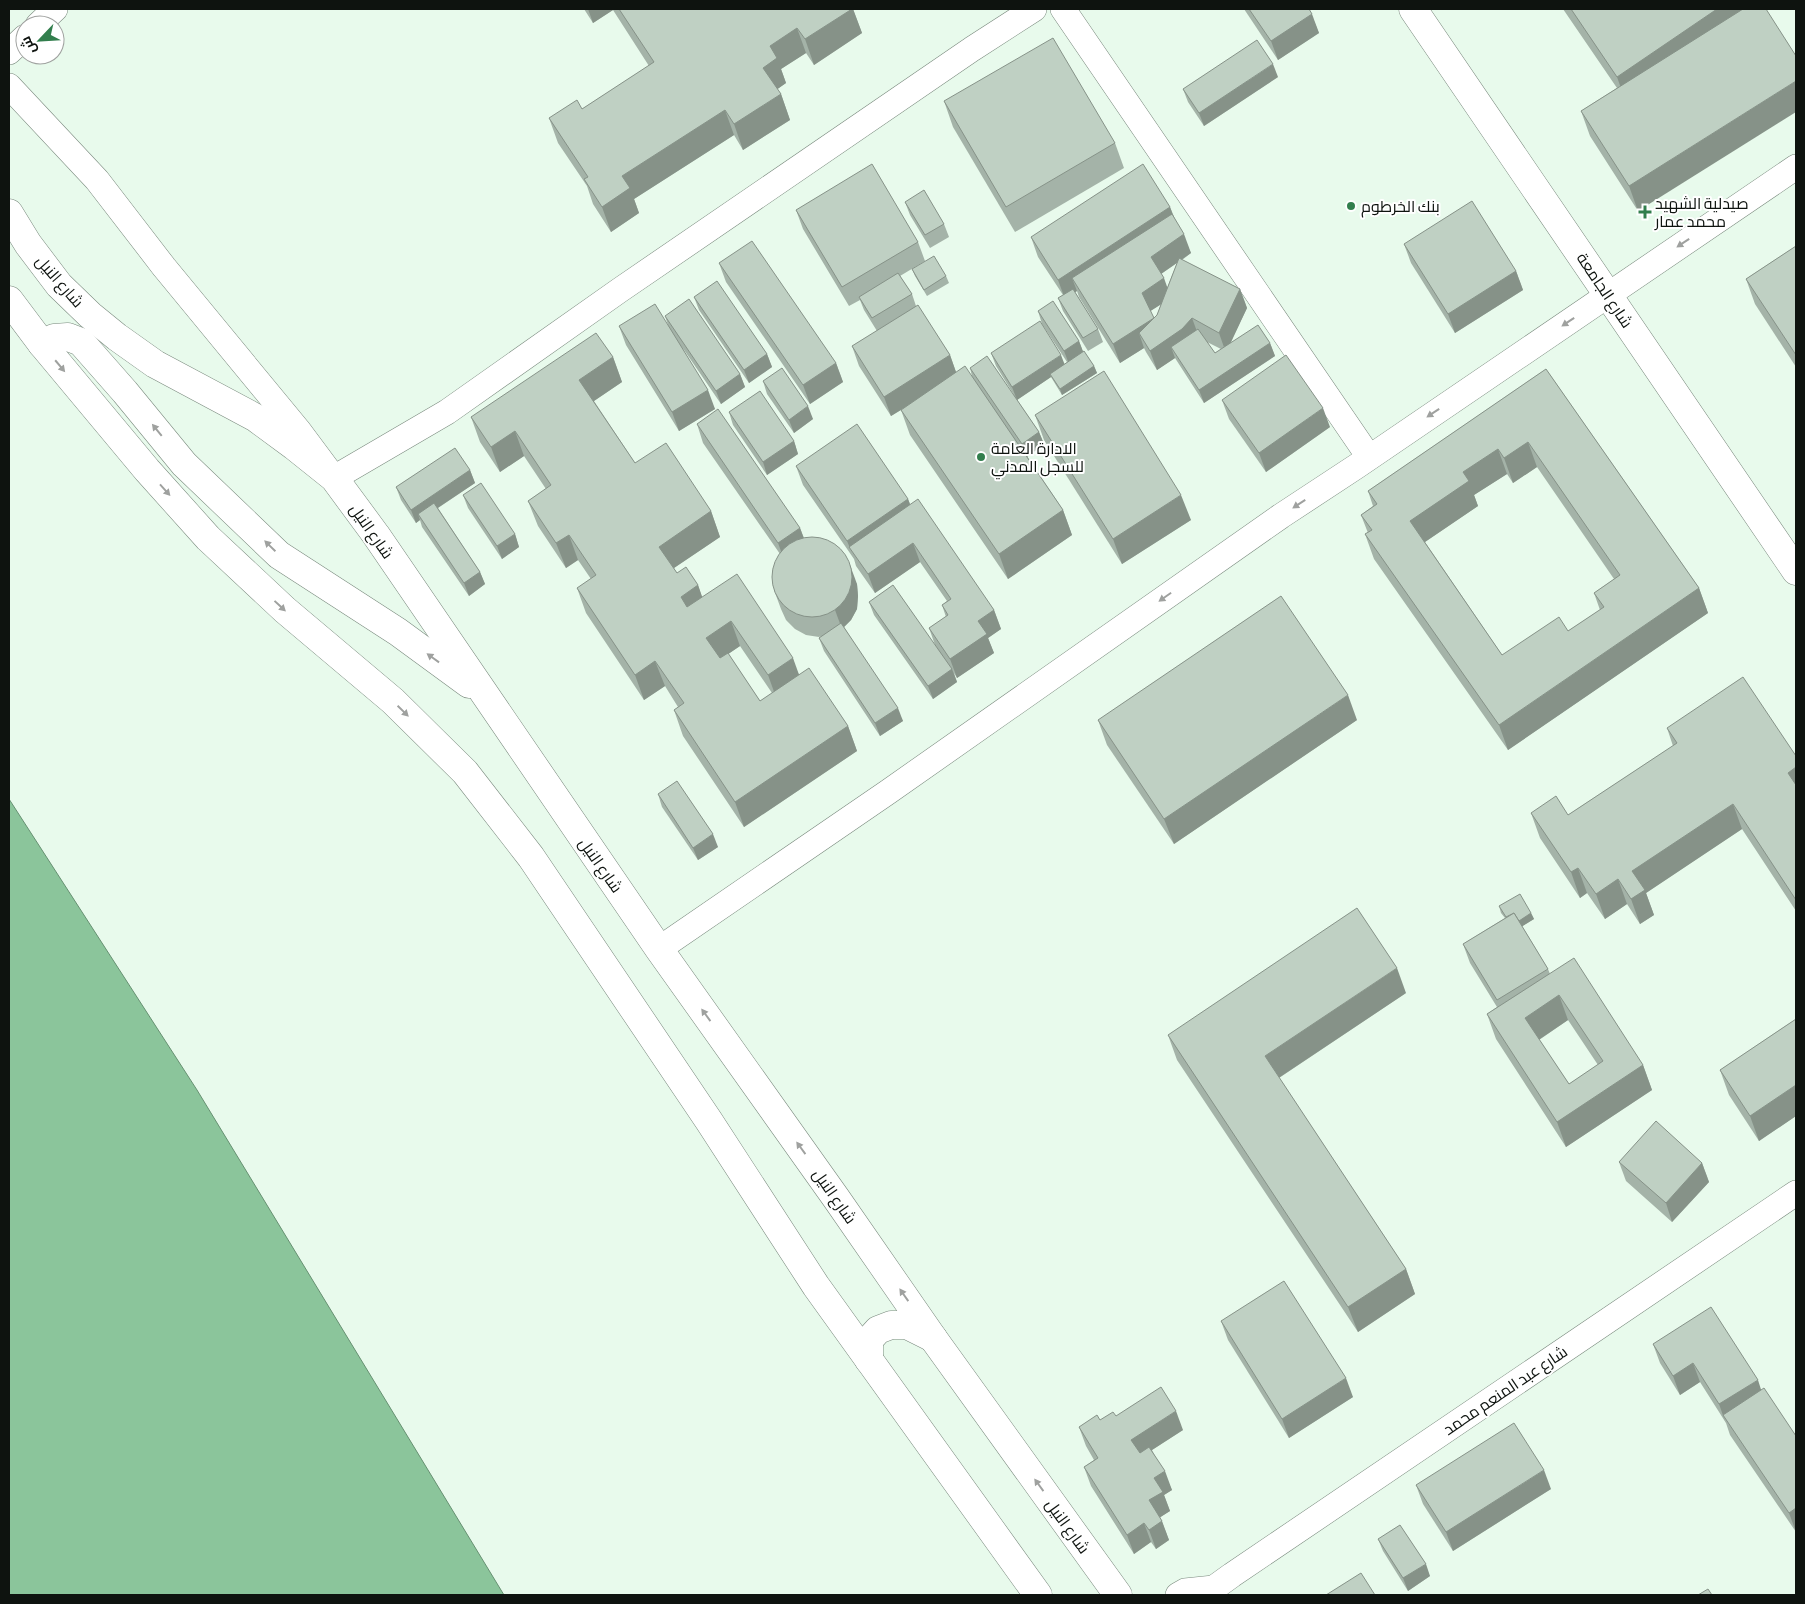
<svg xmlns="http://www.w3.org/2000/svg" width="1805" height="1604" font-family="'Sofia Sans Condensed',Cairo,sans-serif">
<rect width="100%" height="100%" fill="#e8faec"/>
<path fill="#8bc59b" stroke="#669071" d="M9 799 197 1090 504 1595H9Z"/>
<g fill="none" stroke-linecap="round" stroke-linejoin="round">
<g stroke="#79897d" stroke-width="26">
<g id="minor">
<path d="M1063 9 1369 457"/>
<path d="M38 25 55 9"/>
<path d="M9 52 25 37"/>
<path d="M9 86 97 180 164 267 299 431 334 478 447 412 620 290 972 49 1034 9"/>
<path d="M659 949 888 792 1281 516 1357 466 1796 167"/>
<path d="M1178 1595 1185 1591 1214 1588"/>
<path d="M1209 1595 1214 1588 1232 1575 1796 1193"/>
</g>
</g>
<g stroke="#79897d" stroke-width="29">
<g id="major">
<path d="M1413 9 1796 571"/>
<path d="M9 213 28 244 59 285 90 315 117 337 155 364 256 418 294 446 334 478 376 535 659 949 836 1198 933 1338 1118 1595"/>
<path d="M9 300 42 344 147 470 208 538 285 610 393 701 465 772 531 857 709 1121 816 1286 1038 1595"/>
<path d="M42 344 54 338 68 337 81 342 125 392 184 464 279 555 398 632 469 684"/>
<path d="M869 1360V1340L878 1330 891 1325H907L933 1338"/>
</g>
</g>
<use href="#minor" stroke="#fff" stroke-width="25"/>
<use href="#major" stroke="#fff" stroke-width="28"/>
</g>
<g fill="#a4b3a8" fill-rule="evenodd">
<path d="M584 9H853L862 33 814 65 806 53 781 69 786 83 777 89 781 94 790 120 743 150 734 135 634 199 639 213 611 232 593 204 587 186 558 143 549 118 582 109 649 66 613 10 593 23Z"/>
<path d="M1244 9H1309L1319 33 1278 60Z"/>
<path d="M1563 9H1766L1638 211 1590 136 1581 111 1617 88Z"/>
<path d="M1278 77 1204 126 1188 102 1183 89Z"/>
<path d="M944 101 1115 143 1124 168 1015 232 953 127Z"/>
<path d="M905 202 944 224 949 237 930 248 910 215Z"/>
<path d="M1170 207 1175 219 1191 253 1182 260 1240 289 1247 308 1230 343H1270L1275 356 1204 403 1175 358 1157 370 1146 352 1144 348 1120 363 1079 297 1077 291 1075 292 1098 329 1103 342 1088 351 1063 311 1058 298 1063 295 1038 257 1031 237ZM1177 263 1167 288 1161 274ZM1161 304 1157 315 1154 318 1150 311ZM1207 342 1221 349 1215 353Z"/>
<path d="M796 210 918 242 925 261 900 276 912 294 916 306 950 355 956 372 972 376 970 368 1014 395 996 366 991 353 1065 364 1067 362 1042 324 1038 311 1079 341 1083 352 1094 366 1097 373 1062 395 1051 377 1017 400 1039 432 1044 444 1027 456 1063 510 1072 535 1008 579 910 435 901 410 891 416 859 366 852 346 877 331 864 310 860 300 849 306 803 229Z"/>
<path d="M1404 244 1516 271 1523 290 1455 333 1411 263Z"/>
<path d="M1796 246V367L1755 304 1746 279Z"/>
<path d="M719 263 836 363 843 382 810 404 726 282Z"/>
<path d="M912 269 946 276 949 283 927 296 915 276Z"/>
<path d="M694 297 767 354 772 367 749 383 699 310Z"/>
<path d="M665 316 740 374 745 387 721 404 682 347 715 409 679 431 626 345 619 326 668 325Z"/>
<path d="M613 357 622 382 594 401 635 463 711 511 720 537 674 568 677 573 698 585 702 597 799 674 848 726 857 751 744 827 683 736 674 710 678 707 665 686 644 700 586 613 577 588 591 579 578 560 566 568 538 526 528 501 546 489 524 456 500 472 480 442 471 417ZM740 646 772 693 760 701 728 654Z"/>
<path d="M1546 369 1699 588 1708 613 1508 750 1374 559 1365 534 1368 533 1361 515 1373 506 1368 491ZM1537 467 1614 579 1594 593 1600 610 1568 631 1502 655 1425 542 1478 506 1474 495 1507 474 1513 483Z"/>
<path d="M763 381 813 419 794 433 767 394Z"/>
<path d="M1222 400 1330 427 1266 472 1229 419Z"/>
<path d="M729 412 794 441 798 454 767 475 733 425Z"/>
<path d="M1035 415 1191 520 1122 564 1044 440Z"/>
<path d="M697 424 800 528 804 538 857 584 858 596 857 609 851 620 844 627 903 721 880 736 824 651 819 638 821 636 819 637 806 635 795 629 786 620 781 609 774 590 780 554 703 443Z"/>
<path d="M796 466 908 499 910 504 994 610 1001 629 988 638 994 653 957 678 954 673 957 682 933 699 874 615 869 602 935 645 929 628 946 617 942 605 947 601 920 562 875 593 856 566 854 559 803 485Z"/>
<path d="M470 470 475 483 438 508 480 572 485 584 469 596 422 527 420 520 416 523 401 500 396 487Z"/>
<path d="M463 495 515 534 519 547 502 559 468 508Z"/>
<path d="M1098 720H1357L1174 844 1107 745Z"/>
<path d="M1667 728 1796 756V911L1742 829 1646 893 1654 915 1640 924 1627 904 1605 919 1587 893 1580 898 1540 838 1531 813 1568 815 1673 746Z"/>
<path d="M658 794 718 847 698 860 662 807Z"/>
<path d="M1499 906 1531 913 1534 919 1522 926 1548 969 1550 974 1643 1065 1652 1090 1566 1147 1496 1039 1487 1014 1497 1007 1470 963 1463 944 1505 918 1501 913ZM1568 1020 1598 1065 1569 1084 1539 1040Z"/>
<path d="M1406 993 1279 1078 1406 1269 1415 1294 1358 1332 1177 1060 1168 1035Z"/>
<path d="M1796 1019V1116L1759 1141 1729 1095 1720 1070Z"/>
<path d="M1619 1162 1702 1163 1709 1182 1672 1222 1626 1181Z"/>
<path d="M1221 1321 1353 1397 1289 1438 1228 1340Z"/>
<path d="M1653 1344 1761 1390 1796 1436V1532L1730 1435 1726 1423 1700 1382 1680 1395 1660 1363Z"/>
<path d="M1116 1416 1183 1430 1152 1450 1172 1490 1164 1495 1170 1511 1160 1517 1169 1540 1156 1549 1151 1542 1134 1554 1091 1486 1084 1467 1094 1460 1086 1446 1079 1427Z"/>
<path d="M1416 1485 1551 1489 1453 1551 1423 1504Z"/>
<path d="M1378 1539 1430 1576 1408 1591 1383 1551Z"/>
</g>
<g fill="#869288">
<path d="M588 9H612L613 10 593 23Z"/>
<path d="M852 9H853L862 33 814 65 805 39Z"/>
<path d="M1717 9H1750L1626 102 1617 77Z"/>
<path d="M1312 14 1319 33 1278 60 1271 41Z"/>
<path d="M797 28 806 53 781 69 786 83 772 93 763 68 770 46Z"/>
<path d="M1273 64 1278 77 1204 126 1199 113Z"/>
<path d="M1796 81V112L1638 211 1629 186Z"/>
<path d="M781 94 790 120 743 150 734 124Z"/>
<path d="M725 110 734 135 634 199 639 213 611 232 602 207 622 176Z"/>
<path d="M1170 207 1177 226 1072 278 1077 291 1065 299 1058 280Z"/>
<path d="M1184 234 1191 253 1158 276 1151 257Z"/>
<path d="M1516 271 1523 290 1455 333 1448 314Z"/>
<path d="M1164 278 1171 298 1149 312 1142 293Z"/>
<path d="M1240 289 1247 308 1226 353 1219 333Z"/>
<path d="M1154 318 1160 337 1139 333 1144 348 1120 363 1113 344Z"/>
<path d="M1192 318 1199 337 1171 347 1175 358 1157 370 1150 351Z"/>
<path d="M1079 341 1084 354 1069 364 1064 351Z"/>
<path d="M1270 343 1275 356 1204 403 1199 390Z"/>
<path d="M767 354 772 367 749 383 744 370Z"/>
<path d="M950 355 957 375 891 416 884 397Z"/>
<path d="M1061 355 1066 368 1050 374 1051 377 1017 400 1012 387Z"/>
<path d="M613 357 622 382 588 405 579 380Z"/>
<path d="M836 363 843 382 810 404 803 385Z"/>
<path d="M1094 366 1097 373 1062 395 1060 389Z"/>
<path d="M740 374 745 387 721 404 716 391Z"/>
<path d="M708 390 715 409 679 431 672 412Z"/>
<path d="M808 406 813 419 794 433 789 420Z"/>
<path d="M1323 408 1330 427 1266 472 1259 453Z"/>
<path d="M515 431 524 456 500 472 491 447Z"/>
<path d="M1039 432 1044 444 1027 457 1022 444Z"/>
<path d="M794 441 798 454 767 475 763 462Z"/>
<path d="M1528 442 1537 467 1513 483 1504 458Z"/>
<path d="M1498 449 1507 474 1474 495 1478 506 1419 546 1410 521 1463 472Z"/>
<path d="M470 470 475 483 421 519 418 514 420 520 416 523 411 510Z"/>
<path d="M1181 495 1191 520 1122 564 1113 539Z"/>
<path d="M908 499 915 518 850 548 847 541Z"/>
<path d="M1063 510 1072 535 1008 579 999 554Z"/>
<path d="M711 511 720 537 668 572 659 547Z"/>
<path d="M800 528 807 547 785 562 778 543Z"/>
<path d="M515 534 519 547 502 559 497 546Z"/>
<path d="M569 535 578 560 566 568 556 543Z"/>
<path d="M913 543 920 562 875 593 868 574Z"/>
<path d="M850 565 857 584 858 596 857 609 851 620 842 629 835 610Z"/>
<path d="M480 572 485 584 469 596 464 583Z"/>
<path d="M698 585 707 611 690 622 681 597Z"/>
<path d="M1699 588 1708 613 1508 750 1499 725Z"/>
<path d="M994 610 1001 629 988 638 994 653 957 678 950 659 978 621Z"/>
<path d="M731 621 740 646 715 663 706 638Z"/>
<path d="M793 658 802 683 777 700 768 675Z"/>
<path d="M655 661 665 686 644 700 635 675Z"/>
<path d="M952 669 957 682 933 699 928 686Z"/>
<path d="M1348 695 1357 720 1174 844 1164 819Z"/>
<path d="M898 708 903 721 880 736 875 723Z"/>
<path d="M848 726 857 751 744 827 735 802Z"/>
<path d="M1796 767V796L1788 773Z"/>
<path d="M1733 804 1742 829 1646 893 1654 915 1640 924 1631 899 1632 871Z"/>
<path d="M713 834 718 847 698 860 693 848Z"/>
<path d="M1578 868 1587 893 1580 898 1571 872Z"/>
<path d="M1618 879 1627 904 1605 919 1596 894Z"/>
<path d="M1531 913 1534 919 1513 932 1511 925Z"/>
<path d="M1397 968 1406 993 1274 1081 1265 1056Z"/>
<path d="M1559 995 1568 1020 1534 1043 1525 1018Z"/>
<path d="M1643 1065 1652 1090 1566 1147 1557 1122Z"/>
<path d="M1796 1085V1116L1759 1141 1750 1116Z"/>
<path d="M1702 1163 1709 1182 1672 1222 1666 1203Z"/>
<path d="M1406 1269 1415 1294 1358 1332 1348 1307Z"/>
<path d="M1693 1363 1700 1382 1680 1395 1673 1376Z"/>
<path d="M1346 1378 1353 1397 1289 1438 1282 1419Z"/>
<path d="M1758 1380 1764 1399 1723 1415 1726 1424 1719 1404Z"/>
<path d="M1176 1411 1183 1430 1138 1459 1131 1440Z"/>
<path d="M1544 1470 1551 1489 1453 1551 1446 1532Z"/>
<path d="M1165 1471 1172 1490 1164 1495 1170 1511 1156 1520 1149 1500 1154 1478Z"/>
<path d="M1796 1508V1532L1789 1513Z"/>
<path d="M1162 1521 1169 1540 1156 1549 1149 1530Z"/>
<path d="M1144 1523 1151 1542 1134 1554 1127 1535Z"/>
<path d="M1426 1564 1430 1576 1408 1591 1403 1578Z"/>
</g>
<g fill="#bfd0c3" stroke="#869288" fill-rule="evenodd">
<path d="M619 9H852L805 39 797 28 770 46 777 58 763 68 781 94 734 124 725 110 622 176 630 188 602 207 584 179 588 177 549 118 577 100 582 109 654 62Z"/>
<path d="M1249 9H1309L1312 14 1271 41Z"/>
<path d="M1571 9H1717L1617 77Z"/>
<path d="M1743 9H1766L1796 56V81L1629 186 1581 111Z"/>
<path d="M1053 38 1115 143 1006 207 944 101Z"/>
<path d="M1257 40 1273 64 1199 113 1183 89Z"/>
<path d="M872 164 918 242 842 287 796 210Z"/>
<path d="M1143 164 1170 207 1058 280 1031 237Z"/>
<path d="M924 190 944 224 925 235 905 202Z"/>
<path d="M1472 201 1516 271 1448 314 1404 244Z"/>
<path d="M1172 214 1184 234 1151 257 1164 278 1142 293 1154 318 1113 344 1072 278Z"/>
<path d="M752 241 836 363 803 385 719 263Z"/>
<path d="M1796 246V355L1746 279Z"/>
<path d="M934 256 946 276 924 290 912 269Z"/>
<path d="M1179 258 1240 289 1219 333 1192 318 1182 329 1150 351 1139 333 1157 315Z"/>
<path d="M898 273 912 294 872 318 859 297Z"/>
<path d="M717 281 767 354 744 370 694 297Z"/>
<path d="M1073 289 1098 329 1083 338 1058 298Z"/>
<path d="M689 299 740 374 716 391 665 316Z"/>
<path d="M1053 301 1079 341 1064 351 1038 311Z"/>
<path d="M655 304 708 390 672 412 619 326Z"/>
<path d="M918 305 950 355 884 397 852 346Z"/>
<path d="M1040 321 1061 355 1012 387 991 353Z"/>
<path d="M1258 325 1270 343 1199 390 1171 347 1198 329 1215 353Z"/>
<path d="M596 333 613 357 579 380 635 463 666 443 711 511 659 547 677 573 686 567 698 585 681 597 687 607 737 574 793 658 768 675 731 621 706 638 720 658 728 653 760 701 809 668 848 726 735 802 674 710 684 703 655 661 635 675 577 588 596 575 569 535 556 543 528 501 551 485 515 431 491 447 471 417Z"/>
<path d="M1084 351 1094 366 1060 389 1050 374Z"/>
<path d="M1286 355 1323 408 1259 453 1222 400Z"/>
<path d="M987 356 1039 432 1022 444 970 368Z"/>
<path d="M965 366 1063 510 999 554 901 410Z"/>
<path d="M782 368 808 406 789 420 763 381Z"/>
<path d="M1546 369 1699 588 1499 725 1365 534 1372 530 1361 515 1377 504 1368 491ZM1528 442 1620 575 1594 593 1604 607 1568 631 1559 617 1502 655 1410 521 1469 481 1463 472 1498 449 1504 458Z"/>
<path d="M1104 371 1181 495 1113 539 1035 415Z"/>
<path d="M760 391 794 441 763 462 729 412Z"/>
<path d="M718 409 800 528 778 543 697 424Z"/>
<path d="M857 424 908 499 847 541 796 466Z"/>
<path d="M455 448 470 470 411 510 396 487Z"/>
<path d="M481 483 515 534 497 546 463 495Z"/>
<path d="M918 499 994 610 978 621 987 634 950 659 929 628 948 615 942 605 951 599 913 543 868 574 849 547Z"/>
<path d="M434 503 480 572 464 583 418 514Z"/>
<circle cx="812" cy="577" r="40"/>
<path d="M893 585 952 669 928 686 869 602Z"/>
<path d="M1281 596 1348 695 1164 819 1098 720Z"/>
<path d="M841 623 898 708 875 723 819 638Z"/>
<path d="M1743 677 1796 756V767L1788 773 1796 785V900L1733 804 1632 871 1645 890 1631 899 1618 879 1596 894 1578 868 1571 872 1531 813 1556 796 1568 815 1677 743 1667 728Z"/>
<path d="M677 781 713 834 693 848 658 794Z"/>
<path d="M1520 894 1531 913 1519 921 1514 913 1506 917 1499 906Z"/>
<path d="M1357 908 1397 968 1265 1056 1406 1269 1348 1307 1168 1035Z"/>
<path d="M1514 913 1548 969 1497 1000 1463 944Z"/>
<path d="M1574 958 1643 1065 1557 1122 1487 1014ZM1559 995 1603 1061 1569 1084 1525 1018Z"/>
<path d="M1796 1019V1085L1750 1116 1720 1070Z"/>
<path d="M1656 1121 1702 1163 1666 1203 1619 1162Z"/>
<path d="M1284 1281 1346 1378 1282 1419 1221 1321Z"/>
<path d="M1711 1307 1758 1380 1719 1404 1693 1363 1673 1376 1653 1344Z"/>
<path d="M1161 1387 1176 1411 1131 1440 1140 1453 1149 1447 1165 1471 1154 1478 1163 1492 1149 1500 1162 1521 1149 1530 1144 1523 1127 1535 1084 1467 1098 1458 1079 1427 1097 1415 1100 1420 1113 1412 1116 1416Z"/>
<path d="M1764 1388 1796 1436V1508L1789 1513 1723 1415Z"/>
<path d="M1514 1423 1544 1470 1446 1532 1416 1485Z"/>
<path d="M1400 1525 1426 1564 1403 1578 1378 1539Z"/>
<path d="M1361 1573 1375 1595H1326Z"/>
<path d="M1708 1589 1712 1595H1698Z"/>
</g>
<defs><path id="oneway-solid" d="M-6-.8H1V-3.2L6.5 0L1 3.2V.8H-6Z" transform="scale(1.25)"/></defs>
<g fill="#9fa19f">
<use href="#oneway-solid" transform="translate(1683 243) rotate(146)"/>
<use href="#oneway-solid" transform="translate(1568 322) rotate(146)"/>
<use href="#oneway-solid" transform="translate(60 366) rotate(50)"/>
<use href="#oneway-solid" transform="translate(1433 413) rotate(146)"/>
<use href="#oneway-solid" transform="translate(157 430) rotate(-129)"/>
<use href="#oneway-solid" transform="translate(165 490) rotate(48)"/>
<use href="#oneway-solid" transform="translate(1299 504) rotate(147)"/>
<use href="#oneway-solid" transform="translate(270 546) rotate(-136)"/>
<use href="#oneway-solid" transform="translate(1165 597) rotate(145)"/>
<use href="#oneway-solid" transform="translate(280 606) rotate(43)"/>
<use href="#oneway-solid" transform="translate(433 658) rotate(-144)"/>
<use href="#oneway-solid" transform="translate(403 711) rotate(44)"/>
<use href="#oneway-solid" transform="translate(706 1015) rotate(-126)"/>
<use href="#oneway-solid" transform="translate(801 1148) rotate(-126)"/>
<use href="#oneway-solid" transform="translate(904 1295) rotate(-125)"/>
<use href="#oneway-solid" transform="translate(1039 1485) rotate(-126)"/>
</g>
<g fill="#327e4d" stroke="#fff" stroke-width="2">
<circle cx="1351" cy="206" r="5"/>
<path d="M1642.5 204.5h5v5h5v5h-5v5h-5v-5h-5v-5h5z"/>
<circle cx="981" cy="457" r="5"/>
</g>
<g text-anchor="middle" stroke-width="4" stroke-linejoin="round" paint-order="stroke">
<g font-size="16" fill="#0e130f" stroke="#fff" text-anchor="start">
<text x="1655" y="209">صيدلية الشهيد<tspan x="1655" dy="18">محمد عمار</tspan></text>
<text x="1361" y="212">بنك الخرطوم</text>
<text x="991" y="454">الادارة العامة<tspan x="991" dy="18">للسجل المدني</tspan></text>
</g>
<g font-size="16" fill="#0e130f" stroke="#fff">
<text transform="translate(60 281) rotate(49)" y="6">شارع النيل</text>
<text transform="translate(1605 290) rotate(56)" y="6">شارع الجامعة</text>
<text transform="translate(372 531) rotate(55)" y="6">شارع النيل</text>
<text transform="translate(601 865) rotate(55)" y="6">شارع النيل</text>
<text transform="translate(835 1196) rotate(55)" y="6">شارع النيل</text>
<text transform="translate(1505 1390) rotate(-34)" y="6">شارع عبد المنعم محمد</text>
<text transform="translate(1068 1526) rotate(54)" y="6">شارع النيل</text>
</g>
</g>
<rect width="1805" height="1604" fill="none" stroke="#0e130f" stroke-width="20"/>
<g transform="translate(40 40) rotate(245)"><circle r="24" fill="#ffffff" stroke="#9fa19f"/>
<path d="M0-4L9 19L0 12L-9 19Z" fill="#327e4d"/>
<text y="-8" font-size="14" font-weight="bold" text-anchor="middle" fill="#0e130f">ش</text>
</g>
</svg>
